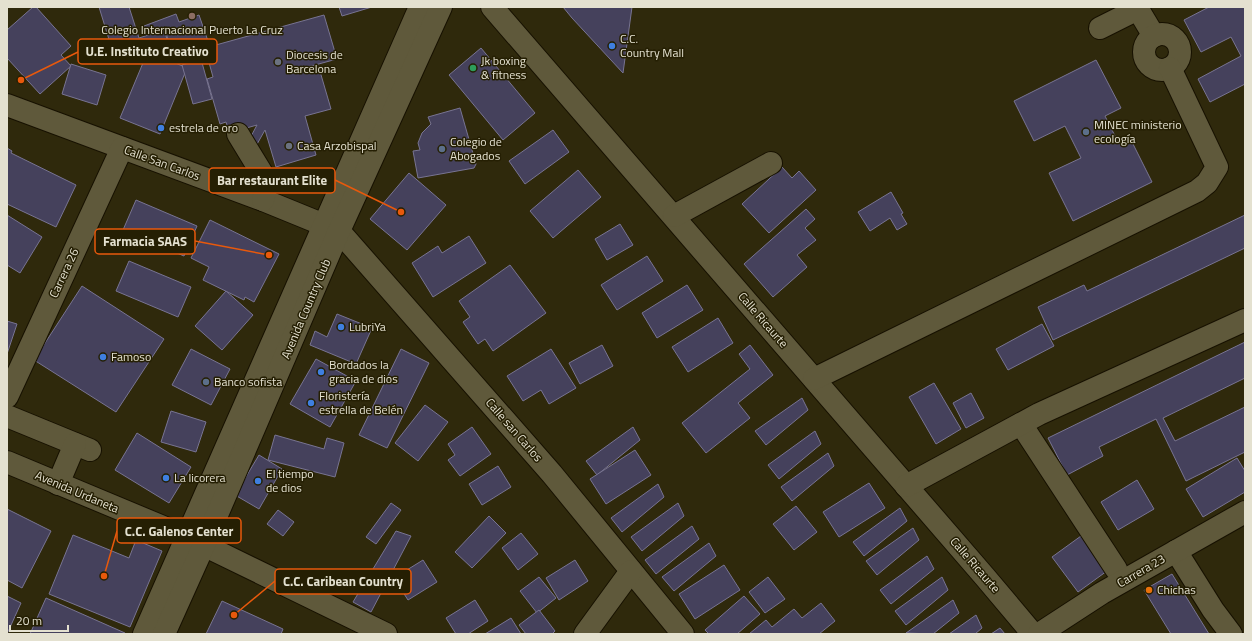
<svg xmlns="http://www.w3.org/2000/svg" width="1252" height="641" font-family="'Titillium Web',sans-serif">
<rect width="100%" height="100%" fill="#2f290c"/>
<g fill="#45415c" stroke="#787492">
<path d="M33 7H36L71 46 61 55 71 66 40 94 7 58V30Z"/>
<path d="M99 7H129L139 38 164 30 168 42 157 46 159 52 147 56 145 49 115 59Z"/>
<path d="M339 7H372L342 16Z"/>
<path d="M563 7H632L623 73 572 18Z"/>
<path d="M1209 7H1245V84L1210 102 1198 79 1241 56 1231 37 1201 52 1184 20Z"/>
<path d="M176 14 179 22 199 15 209 44 174 56 164 28 147 34 144 26Z"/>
<path d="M324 15 337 59 304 68 305 72 319 68 331 109 305 116 316 155 276 167 265 130 256 146 248 142 257 125 229 133 226 122 220 124 207 79 213 77 205 48Z"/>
<path d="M481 48 535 113 503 140 449 75Z"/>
<path d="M148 51 187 68 160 134 120 118Z"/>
<path d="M201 59 212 99 193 104 182 65Z"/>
<path d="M1096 60 1121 108 1105 116 1118 142 1129 136 1152 182 1073 221 1049 173 1081 158 1065 126 1034 141 1014 101Z"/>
<path d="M71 64 106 75 97 105 62 94Z"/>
<path d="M460 108 476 164 474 168 418 178 413 151 420 150 418 143 422 133 431 124 428 117Z"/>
<path d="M553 130 569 152 525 184 509 161Z"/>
<path d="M7 148 12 151 11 153 76 185 56 227 7 204Z"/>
<path d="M782 167 792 178 799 171 816 190 769 233 742 204Z"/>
<path d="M578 170 601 197 553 238 530 211Z"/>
<path d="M409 173 446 205 407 250 370 219Z"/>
<path d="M891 192 903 213 901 214 907 224 897 230 890 218 870 231 858 212Z"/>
<path d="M136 200 197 226 184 256 123 230Z"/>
<path d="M806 209 815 219 805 228 816 240 797 255 807 267 773 297 744 264Z"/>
<path d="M7 215 42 237 20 273 7 265Z"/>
<path d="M1245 215V248L1053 340 1038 307 1084 285 1087 291Z"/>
<path d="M210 220 279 254 254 302 245 297 244 300 203 280 209 267 191 258Z"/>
<path d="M620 224 633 245 607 260 595 239Z"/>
<path d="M469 236 486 263 433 297 412 263 438 246 442 253Z"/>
<path d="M647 256 663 281 617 310 601 285Z"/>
<path d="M129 261 191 287 178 317 116 291Z"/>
<path d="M510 265 546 313 493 351 485 339 478 344 463 322 470 317 459 301Z"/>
<path d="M687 285 703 310 657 338 642 313Z"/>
<path d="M82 286 164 339 116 412 34 360Z"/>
<path d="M226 291 253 315 222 350 195 326Z"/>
<path d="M337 314 372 328 356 364 310 345 315 331 327 337Z"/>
<path d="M718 318 733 343 688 372 672 347Z"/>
<path d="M7 321 17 324 7 354Z"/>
<path d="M1042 324 1054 346 1008 370 996 349Z"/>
<path d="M1245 342V378L1163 418 1175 441 1245 407V452L1186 481 1156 419 1099 447 1103 456 1067 475 1048 438Z"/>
<path d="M602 345 613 366 580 384 569 363Z"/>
<path d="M750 345 773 375 738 403 750 418 706 453 682 423 750 369 739 354Z"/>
<path d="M191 349 230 369 211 405 172 385Z"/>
<path d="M401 349 429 363 387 448 359 435Z"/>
<path d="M551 349 576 388 549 404 541 390 523 401 507 376Z"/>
<path d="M316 359 356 381 330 427 290 404Z"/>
<path d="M934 383 961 429 936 444 909 397Z"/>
<path d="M971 393 984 418 966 428 953 403Z"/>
<path d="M802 398 808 410 766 445 755 431Z"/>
<path d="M425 405 448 422 418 461 395 443Z"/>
<path d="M171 411 206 422 196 452 161 442Z"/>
<path d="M472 427 491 454 460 476 448 460 455 455 448 444Z"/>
<path d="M633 427 640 440 597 475 586 461Z"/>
<path d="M815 431 821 444 779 479 768 465Z"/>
<path d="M137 433 191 467 169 503 115 470Z"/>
<path d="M275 435 324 449 327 438 344 443 335 477 268 460Z"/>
<path d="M635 450 651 475 606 504 590 479Z"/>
<path d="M828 453 834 466 792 501 781 487Z"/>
<path d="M259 455 282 469 259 509 235 495Z"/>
<path d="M1237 458 1245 471V492L1203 517 1186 489Z"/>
<path d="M498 466 511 487 482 505 469 484Z"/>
<path d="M1137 480 1154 509 1118 530 1101 502Z"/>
<path d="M869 483 885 508 839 537 823 512Z"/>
<path d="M658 484 664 497 622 532 611 518Z"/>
<path d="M391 503 401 510 376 544 366 537Z"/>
<path d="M678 503 684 516 642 551 631 537Z"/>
<path d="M796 506 817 532 794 550 773 524Z"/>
<path d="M900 508 907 521 864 556 853 542Z"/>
<path d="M7 509 51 531 22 588 7 580Z"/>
<path d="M278 510 294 522 283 536 267 524Z"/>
<path d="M489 516 506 533 472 568 455 552Z"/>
<path d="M692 526 699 539 656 574 645 560Z"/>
<path d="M913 528 919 540 877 575 866 561Z"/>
<path d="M396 531 411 536 371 612 353 602Z"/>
<path d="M521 533 538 554 518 570 502 548Z"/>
<path d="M73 535 129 558 136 540 162 551 130 627 49 594Z"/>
<path d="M1081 536 1107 571 1078 592 1052 557Z"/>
<path d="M709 543 716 556 674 591 662 577Z"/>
<path d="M927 556 934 569 891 604 880 590Z"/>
<path d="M423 560 437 582 408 600 394 578Z"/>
<path d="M575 560 588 581 559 600 546 578Z"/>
<path d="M724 565 740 590 695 619 679 594Z"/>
<path d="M1172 574 1209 634H1171L1144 590Z"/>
<path d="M539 577 556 598 537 613 520 591Z"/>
<path d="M768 577 785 599 765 613 749 592Z"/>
<path d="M942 577 948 590 906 625 895 611Z"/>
<path d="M7 596 21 603 7 634Z"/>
<path d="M744 596 760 614 737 634H709L705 630Z"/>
<path d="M46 598 125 633V634H30Z"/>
<path d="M475 600 488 621 468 634H456L446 618Z"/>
<path d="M953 600 959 613 933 634 906 633Z"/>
<path d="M222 601 283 629 281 634H206Z"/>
<path d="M821 603 835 621 819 634H749L766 620 772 627 794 609 802 618Z"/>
<path d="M539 610 555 631 552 634H526L519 625Z"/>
<path d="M976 615 982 628 975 634H949Z"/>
<path d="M511 618 521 634H485Z"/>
<path d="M1000 628 1005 634H991Z"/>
</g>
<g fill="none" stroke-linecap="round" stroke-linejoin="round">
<g stroke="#171100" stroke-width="24">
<g id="minor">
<path d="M492 7 985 577 1033 634"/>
<path d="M1100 28 1134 11H1139L1154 36"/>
<circle cx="1162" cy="52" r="18"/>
<path d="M7 105 263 200 339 231 552 474 683 634"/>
<path d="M238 134 266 180V188L263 200"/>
<path d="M674 216 771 163"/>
<path d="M814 379 1197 191 1207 183 1217 167 1170 68"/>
<path d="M7 397 122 148"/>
<path d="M7 416 90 450"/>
<path d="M1021 424 1116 569"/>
<path d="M7 462 187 537 386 634"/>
<path d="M58 484 75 444"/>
<path d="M906 486 1039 414 1245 320"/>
<path d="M1176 551 1213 610 1231 634"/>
<path d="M144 634 420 7"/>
<path d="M164 634 204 545 339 231 441 7"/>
<path d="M585 634 631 571"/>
<path d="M1039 634 1102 593 1245 512"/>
</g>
</g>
<use href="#minor" stroke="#5f593b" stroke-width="22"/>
</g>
<circle fill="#8d6e63" stroke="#251f03" stroke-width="1.5" cx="192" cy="16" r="4"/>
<g fill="#3f7fe0" stroke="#251f03" stroke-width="1.5">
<circle cx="612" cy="46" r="4"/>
<circle cx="161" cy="128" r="4"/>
<circle cx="341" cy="327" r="4"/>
<circle cx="103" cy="357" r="4"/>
<circle cx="321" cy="372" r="4"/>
<circle cx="311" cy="403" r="4"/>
<circle cx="166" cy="478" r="4"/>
<circle cx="258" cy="481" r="4"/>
</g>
<g fill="#6b7280" stroke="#251f03" stroke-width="1.5">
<circle cx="278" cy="62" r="4"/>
<circle cx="289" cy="146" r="4"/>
</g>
<circle fill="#2e9e5b" stroke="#251f03" stroke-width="1.5" cx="473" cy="68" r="4"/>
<g fill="#5c6f8a" stroke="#251f03" stroke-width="1.5">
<circle cx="1086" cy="132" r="4"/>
<circle cx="442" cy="149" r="4"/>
<circle cx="206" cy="382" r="4"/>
</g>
<circle fill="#e8710a" stroke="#251f03" stroke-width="1.5" cx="1149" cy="590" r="4"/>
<g text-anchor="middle" stroke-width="3" stroke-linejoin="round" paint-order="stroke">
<g font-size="12" fill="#e4e1d0" stroke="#251f03" text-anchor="start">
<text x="192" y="34" text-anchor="middle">Colegio Internacional Puerto La Cruz</text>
<text x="620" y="43">C.C.<tspan x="620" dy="14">Country Mall</tspan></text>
<text x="286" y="59">Diocesis de<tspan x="286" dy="14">Barcelona</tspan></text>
<text x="481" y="65">Jk boxing<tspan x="481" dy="14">&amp; fitness</tspan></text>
<text x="1094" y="129">MINEC ministerio<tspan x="1094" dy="14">ecología</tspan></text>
<text x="169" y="132">estrela de oro</text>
<text x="450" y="146">Colegio de<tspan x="450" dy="14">Abogados</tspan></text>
<text x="297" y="150">Casa Arzobispal</text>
<text x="349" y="331">LubriYa</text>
<text x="111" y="361">Famoso</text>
<text x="329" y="369">Bordados la<tspan x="329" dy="14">gracia de dios</tspan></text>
<text x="214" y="386">Banco sofista</text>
<text x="319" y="400">Floristería<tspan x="319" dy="14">estrella de Belén</tspan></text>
<text x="266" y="478">El tiempo<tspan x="266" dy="14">de dios</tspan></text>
<text x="174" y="482">La licorera</text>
<text x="1157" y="594">Chichas</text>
</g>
<g font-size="12" fill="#e4e1d0" stroke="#251f03">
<text transform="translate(162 163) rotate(20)" y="4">Calle San Carlos</text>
<text transform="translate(64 273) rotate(-65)" y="4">Carrera 26</text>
<text transform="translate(306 309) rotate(-67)" y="4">Avenida Country Club</text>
<text transform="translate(763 320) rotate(49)" y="4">Calle Ricaurte</text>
<text transform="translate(514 430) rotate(49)" y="4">Calle san Carlos</text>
<text transform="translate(77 492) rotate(23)" y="4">Avenida Urdaneta</text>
<text transform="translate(975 565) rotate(49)" y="4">Calle Ricaurte</text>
<text transform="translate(1141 571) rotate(-30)" y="4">Carrera 23</text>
</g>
</g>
<path fill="none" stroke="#e8590c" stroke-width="1.5" d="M21 80L78 52M401 212L335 180M269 255L195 241M104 576L117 531M234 615L275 581"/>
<g fill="#e8590c" stroke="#251f03" stroke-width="1.5">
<circle cx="21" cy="80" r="4"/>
<circle cx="401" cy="212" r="4"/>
<circle cx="269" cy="255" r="4"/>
<circle cx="104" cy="576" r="4"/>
<circle cx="234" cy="615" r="4"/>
</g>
<g fill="#251f03" stroke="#e8590c" stroke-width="1.5">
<rect x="78" y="39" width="139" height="25" rx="4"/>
<rect x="209" y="168" width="126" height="25" rx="4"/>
<rect x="95" y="229" width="100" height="25" rx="4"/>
<rect x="117" y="518" width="124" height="25" rx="4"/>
<rect x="275" y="569" width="136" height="25" rx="4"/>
</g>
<g font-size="13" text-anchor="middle" font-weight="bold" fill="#e4e1d0">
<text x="147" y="56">U.E. Instituto Creativo</text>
<text x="272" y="185">Bar restaurant Elite</text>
<text x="145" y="246">Farmacia SAAS</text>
<text x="179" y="536">C.C. Galenos Center</text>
<text x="343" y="586">C.C. Caribean Country</text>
</g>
<rect width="1252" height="641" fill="none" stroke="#e4e1d0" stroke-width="16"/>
<path d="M10 625v6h58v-6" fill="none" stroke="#e4e1d0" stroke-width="2"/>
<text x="16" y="625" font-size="12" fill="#e4e1d0" stroke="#251f03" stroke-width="3" paint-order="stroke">20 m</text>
</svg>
